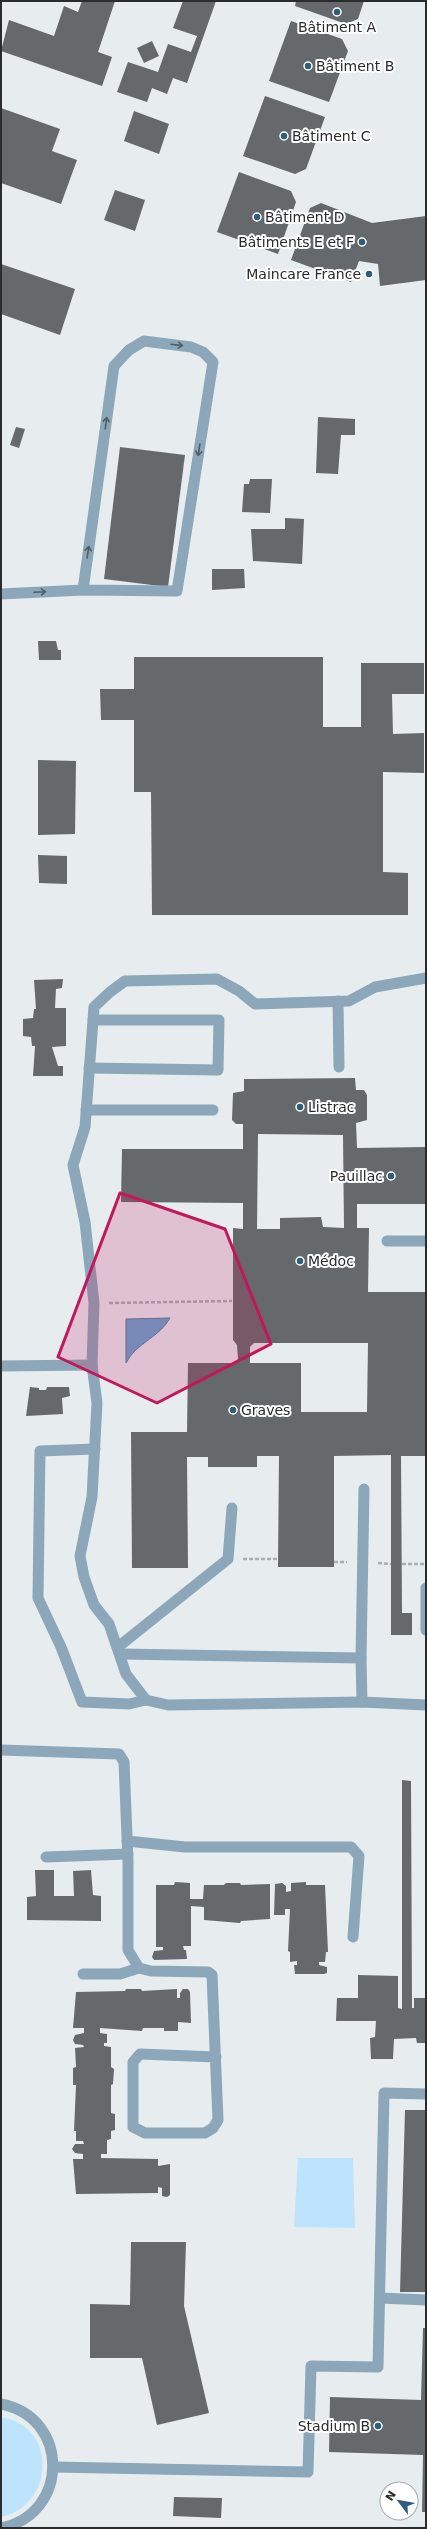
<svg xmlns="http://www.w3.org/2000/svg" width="427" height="2529" font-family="'DejaVu Sans',sans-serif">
<rect width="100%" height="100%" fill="#e7ecef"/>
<g fill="#bee4fd">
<path d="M298 2158H353L355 2228 294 2227Z"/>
<path d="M1 2417C58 2426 55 2505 1 2517Z"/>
</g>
<path fill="#66a6cf" stroke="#54819e" d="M170 1318C159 1338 137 1342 126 1363V1319Z"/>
<g fill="#65696c" fill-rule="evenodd">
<path d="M82 1H115L98 52 112 57 102 86 1 51 9 20 54 36 64 6 78 12Z"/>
<path d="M183 1H216L187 83 173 78 167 94 152 88 147 102 117 92 128 62 158 72 168 44 191 52 197 36 173 28Z"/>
<path d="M296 1H364L358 19 346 24 295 6Z"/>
<path d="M291 21 342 39 348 51 329 102 269 81Z"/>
<path d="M152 41 159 56 144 63 137 48Z"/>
<path d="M265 96 325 117 306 169 295 174 243 156Z"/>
<path d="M1 108 60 129 52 151 77 160 61 204 1 183Z"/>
<path d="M134 111 169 124 159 154 124 141Z"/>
<path d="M239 172 291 191 296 202 278 254 217 232Z"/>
<path d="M115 190 145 200 135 231 104 220Z"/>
<path d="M321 203 372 223 426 216V280L380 286 378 264 359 261 351 282 291 260 310 208Z"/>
<path d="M1 264 75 289 60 335 1 314Z"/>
<path d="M318 417 355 419V435H341L338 474 316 473Z"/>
<path d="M16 427 25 429 19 448 10 445Z"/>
<path d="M120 447 185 455 168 587 104 579Z"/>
<path d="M250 479H272L270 513 242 512 244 484H249Z"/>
<path d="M285 518 304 519 302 564 253 561 251 529H285Z"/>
<path d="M212 569H244L245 588 212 590Z"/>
<path d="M38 641H56L58 650H61V660H39Z"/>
<path d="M134 657H323V727H361V663H424V694H392L393 734 424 733V773L383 772V872L408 873V915H152L151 792H134V720H101L100 689H134Z"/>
<path d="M38 760 76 761 75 834 38 835Z"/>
<path d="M38 855 67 856V884L39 883Z"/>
<path d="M63 979 62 988 56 989 55 1008H66V1046L52 1047 58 1066H63V1076H33L35 1046H32L31 1037 23 1036V1019L33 1018 34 1009H36L34 980Z"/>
<path d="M355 1078 356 1090H364L367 1095V1120L356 1123 357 1148 426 1147V1204H357V1228H369L368 1292H426V1456H401L402 1613H412V1635H391V1455L334 1456V1567H278L279 1456H257V1467H208V1457H187L188 1568H132L131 1432H187L188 1363H235L238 1359 237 1345 233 1340V1228L243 1229V1203L121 1202 122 1149H243V1124H236L232 1120 233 1093 244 1091V1079ZM258 1134 343 1135 344 1228 323 1227 321 1217 280 1218V1229H257ZM254 1343H368L367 1412H301V1363H250V1347Z"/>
<path d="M30 1387 39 1388V1390H46L47 1387H69L70 1396 62 1398 63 1414 26 1416Z"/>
<path d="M402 1780 411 1781 412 2008H414V1998H426V2043H417L416 2038 394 2039 393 2059H371L370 2038 375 2037 376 2021H336L337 1998H358V1975L398 1976V2008L402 2009Z"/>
<path d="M35 1870H54V1896H74L73 1871 91 1870 93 1895 101 1896V1921L27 1920V1897L36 1896Z"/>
<path d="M175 1882 190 1883V1899H203L204 1885H224L226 1883H240L241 1885 270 1884V1919L241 1921 240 1923 204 1920V1907L191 1906V1946H183L184 1950H186L187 1959 154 1960 152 1957 154 1951 163 1950V1947H156V1885H174Z"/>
<path d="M306 1882V1885H325L328 1952H326L325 1962H319V1965L327 1967V1973L324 1974H295L294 1965H297V1961L290 1962V1952L288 1951 290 1909H285V1915H274L275 1884 282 1883 286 1886V1892L291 1891V1883Z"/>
<path d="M126 1989H141L142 1991 177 1989V1998H180V1993L183 1989H188L190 1992 191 2023 178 2022V2031H164V2028H143L142 2031 100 2028V2033L107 2034V2043H104V2046L111 2047V2067L114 2069 113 2084 111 2085V2113L115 2114V2130L111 2131V2139L107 2140V2154H101V2158L158 2159V2166L170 2164V2195L167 2197 162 2196V2188L158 2187V2193L76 2194 73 2159H83V2154L75 2153 72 2149 75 2144H84L83 2141H76V2131H74L76 2085H73V2068L76 2067 75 2048 84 2047 83 2045 75 2044 73 2040 75 2035 84 2033V2028H73L76 1992 125 1991Z"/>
<path d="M405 2110H426V2292H400Z"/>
<path d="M131 2242H186L184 2306 209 2413 157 2425 142 2358H90V2304L130 2305Z"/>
<path d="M423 2328H426V2512H422L423 2455 329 2452 330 2397 421 2400Z"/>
<path d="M174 2497 222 2498 221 2518 173 2516Z"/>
</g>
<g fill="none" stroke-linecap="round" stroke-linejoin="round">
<g stroke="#aaaeb1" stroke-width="2.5" stroke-dasharray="4 2" stroke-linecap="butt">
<path d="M109 1303 232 1301"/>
<path d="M243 1559H279"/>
<path d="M334 1562H347"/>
<path d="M378 1563 391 1564"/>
<path d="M402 1564H426"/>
</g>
<g stroke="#8ca7ba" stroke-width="11">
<path d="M1 594 83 590 177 591 213 362 203 352 191 347 144 341 129 350 114 366 83 590"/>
<path d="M426 978 375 987 349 1001 255 1004 239 991 217 979 125 981 110 992 94 1007 85 1127 73 1165 85 1222 94 1303 92 1365 97 1403 92 1497 80 1556 84 1577 94 1605 109 1624 126 1674 146 1700 168 1705 362 1702 426 1705"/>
<path d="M338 1001 339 1067"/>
<path d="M89 1068 218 1070 219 1020H93"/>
<path d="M86 1110H213"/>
<path d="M387 1241H426"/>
<path d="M1 1366 92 1365"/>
<path d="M95 1449 40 1451 38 1598 61 1647 82 1702 129 1704 146 1700"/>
<path d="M426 1588V1630"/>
<path d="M118 1647 228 1559 232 1508"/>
<path d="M120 1654 361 1658 362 1702"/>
<path d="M361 1658 364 1489"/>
<path d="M1 1750 119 1754 124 1762 128 1861V1950L139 1968 151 1971 208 1972 212 1975 218 2120 213 2128 205 2133H145L133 2127V2062L140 2054 216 2057"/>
<path d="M127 1841 185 1847H351L359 1856 353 1937"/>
<path d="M46 1857 128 1854"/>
<path d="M83 1974H120L139 1968"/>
<path d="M380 2298 426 2300"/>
<path d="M54 2467 308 2472 311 2366 378 2367 384 2093 426 2094"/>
</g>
<path stroke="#8ca7ba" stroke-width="11" d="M1 2404C70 2417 70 2514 1 2528"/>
</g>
<defs><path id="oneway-shaft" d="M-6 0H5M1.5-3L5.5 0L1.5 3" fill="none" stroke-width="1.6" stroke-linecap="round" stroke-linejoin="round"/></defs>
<g stroke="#515d65">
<use href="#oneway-shaft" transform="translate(177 345) rotate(7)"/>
<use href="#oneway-shaft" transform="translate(106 423) rotate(-82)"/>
<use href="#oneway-shaft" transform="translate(199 450) rotate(99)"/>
<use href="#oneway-shaft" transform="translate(88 552) rotate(-82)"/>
<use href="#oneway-shaft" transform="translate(40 592) rotate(-3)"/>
</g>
<path fill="#c2185b" fill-opacity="0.2" stroke="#c2185b" stroke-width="3" stroke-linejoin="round" d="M120 1193 225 1229 271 1344 157 1403 58 1357Z"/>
<g fill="#2d5e7c" stroke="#fff" stroke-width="1.5">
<circle cx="337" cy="12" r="4"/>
<circle cx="308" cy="66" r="4"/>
<circle cx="284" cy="136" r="4"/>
<circle cx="257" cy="217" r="4"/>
<circle cx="362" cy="242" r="4"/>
<circle cx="369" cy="274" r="4"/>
<circle cx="300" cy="1107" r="4"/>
<circle cx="391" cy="1176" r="4"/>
<circle cx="300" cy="1261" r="4"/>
<circle cx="233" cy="1410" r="4"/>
<circle cx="378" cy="2426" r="4"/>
</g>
<g text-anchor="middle" stroke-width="4" stroke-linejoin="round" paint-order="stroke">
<g font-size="14" fill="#292b2c" stroke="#fff" text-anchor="start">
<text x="337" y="32" text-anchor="middle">Bâtiment A</text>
<text x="316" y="71">Bâtiment B</text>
<text x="292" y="141">Bâtiment C</text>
<text x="265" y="222">Bâtiment D</text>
<text x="354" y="247" text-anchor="end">Bâtiments E et F</text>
<text x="361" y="279" text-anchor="end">Maincare France</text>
<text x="308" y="1112">Listrac</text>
<text x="383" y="1181" text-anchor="end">Pauillac</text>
<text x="308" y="1266">Médoc</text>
<text x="241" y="1415">Graves</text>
<text x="370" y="2431" text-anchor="end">Stadium B</text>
</g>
</g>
<rect width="427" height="2529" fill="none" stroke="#292b2c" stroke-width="4"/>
<g transform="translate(399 2501) rotate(302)"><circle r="19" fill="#ffffff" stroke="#a9aaab"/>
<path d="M0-3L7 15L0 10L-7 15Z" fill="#2d5e7c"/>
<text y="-6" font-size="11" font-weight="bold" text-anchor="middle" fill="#292b2c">N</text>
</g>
</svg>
